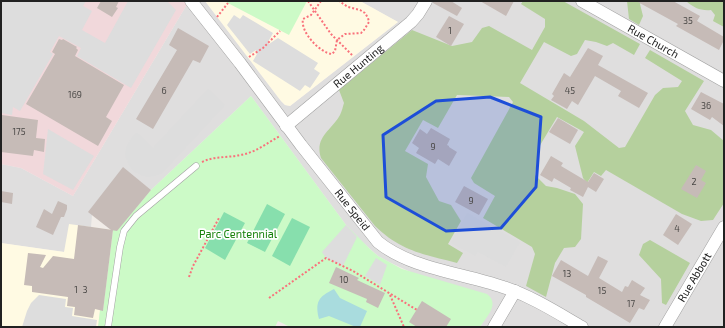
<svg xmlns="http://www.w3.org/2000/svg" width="725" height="328" font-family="'Exo 2',sans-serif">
<rect width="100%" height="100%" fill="#f1ece8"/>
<path fill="#dfdede" d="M189 1H205L281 101 285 105 290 106 398 22 360 1H724V327H480L491 309 389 262 378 256 358 238 346 225 251 96 151 190 123 168 92 215 91 227 65 252 1 243V164L21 168 73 196Z"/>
<path fill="#f1d8db" d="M1 1H189L73 196 21 168 1 164Z"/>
<g fill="#fffae3">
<path d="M205 1H360L398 22 290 106 285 105 281 101Z"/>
<path d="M69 224 113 230 103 311H100L98 327H1V243L64 252Z"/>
</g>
<g fill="#b5d09d">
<path d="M523 1C536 1 550 3 563 1L640 44 634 55 613 43 607 46 596 42 585 40 577 54 571 56 544 42 520 83 584 121 619 148 625 147 655 95 663 88 678 87 682 81 645 58 650 50 704 81 685 111 693 125 711 130 724 141V203L713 220 701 221 682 214 606 170 601 176 594 172 587 183 583 178 575 146 584 132 557 117 539 147 535 175 546 186 557 188 575 194 583 204 581 239 575 247 564 248 555 263 546 297 526 286 535 254 532 247 483 218 495 196 474 183 471 178 513 102 509 97 457 95 438 128 423 120 405 151 428 164 426 177 439 201 451 205 461 221 448 244 463 253 457 263C424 254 402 252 375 226L321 158C314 137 332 130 340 115 342 111 343 106 344 103L339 90 412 30 452 46 472 42 482 28 489 26 532 50 545 27V19L521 4Z"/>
<path d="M627 1H642L640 4 643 16 639 25 629 19Z"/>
<path d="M686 1H724V27L713 21 715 15 711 10C701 11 694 8 686 1Z"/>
<path d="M650 240 690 263 666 305 662 303 661 279 639 255 643 244Z"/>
</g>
<g fill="#ccfac7">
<path d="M224 1H307L289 35Z"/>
<path d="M251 96 346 225 371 250 378 256 402 269 487 294C500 304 487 316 480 327H290L278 321 275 327H98L100 310H103L113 230 118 229 151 190Z"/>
</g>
<g fill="#87dfad">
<path d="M267 204 285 214 265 252 247 243Z"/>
<path d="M224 212 245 223 225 260 205 248Z"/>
<path d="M292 218 310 227 290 266 272 256Z"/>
</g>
<g fill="#ddd">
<path d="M1 1H86L83 6 92 11 82 30 105 43 128 1H167L176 10 131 88 77 56 81 48 59 36 50 52 53 54 20 111 13 107 12 115 1 113Z"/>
<path d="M234 15 240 19 243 15 273 33 268 42 269 44 278 38 318 63 314 69 320 73 310 88 305 85 300 91 253 61 257 54 256 50 250 54 227 25Z"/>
<path d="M208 89 225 105 161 174 155 176 148 177 141 175 135 172 130 167 125 155 126 148 132 137 137 133 153 148Z"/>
<path d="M48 129 94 156 73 190 43 174Z"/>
<path d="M467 213 520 242 506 267 478 252 475 256 451 243Z"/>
<path d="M346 225 357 237 343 266 326 258 322 252Z"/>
<path d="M376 258 387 265 380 285 365 276Z"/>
<path d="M39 295 66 299 65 307 73 308 72 316 97 320 96 327H22L27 311 31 303Z"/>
</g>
<path fill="#a9dcde" d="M334 289 340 298 367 311 360 327H356L329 316 319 319C315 302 318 297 334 289Z"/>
<g fill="#c6bbb7">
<path d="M101 1H119L116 7 118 8 112 17 97 8Z"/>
<path d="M433 1H451L462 8 457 16 433 3Z"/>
<path d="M480 1H514L506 16Z"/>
<path d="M636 1H673L700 16 697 21 724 37V40L719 50 676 26 678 24Z"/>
<path d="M449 16 464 24 451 46 436 37Z"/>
<path d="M178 28 209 46 200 63 193 60 153 129 136 119 177 50 169 45Z"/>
<path d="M59 39 62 40 63 39 77 47 76 48 78 50 75 56 124 85 106 117 112 121 98 146 26 104 55 54 52 52Z"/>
<path d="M588 48 603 56 598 65 648 93 639 108 618 96 621 91 595 76 578 105 572 101 567 109 551 100 554 96 552 94 564 73 570 77Z"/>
<path d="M701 92 724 104V126L712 117 710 120 691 109Z"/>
<path d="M2 115 38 120 36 138 45 139 44 152 34 150 33 156 1 152Z"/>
<path d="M558 118 578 130 570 144 549 132Z"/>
<path d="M431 128 450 139 447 145 449 146V147L457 152 449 166 438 159 435 164 416 153 419 148 412 143 420 129 427 134Z"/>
<path d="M551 156 563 163 561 166 588 182 594 173 604 179 596 192 588 187 583 197 570 190 571 188 554 178 552 182 540 175Z"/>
<path d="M696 165 706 171 701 180 706 183 697 198 681 189Z"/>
<path d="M123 167 151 190 117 231 111 230 88 212Z"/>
<path d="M464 186 488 199 479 215 455 202Z"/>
<path d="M1 191 13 193 12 204 1 202Z"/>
<path d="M58 201 67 205V209L64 217H61L53 235 36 227 44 209 52 214Z"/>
<path d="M676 214 692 224 678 245 663 235Z"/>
<path d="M78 225 113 230 103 311 95 309 93 318 74 315 75 307 67 306 68 297 32 292V286L24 285 28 253 46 255 40 267 43 268 53 256 74 259Z"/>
<path d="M598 256 608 261 599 278 622 292 625 286 628 287 632 280 645 288 640 295 650 300 644 310 639 308 630 323 586 297V295L552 276 561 260 588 276Z"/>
<path d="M336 267 359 278 357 280 385 293 378 308 366 302 367 299 329 283Z"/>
<path d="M422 301 451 319 446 327H417L409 322Z"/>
</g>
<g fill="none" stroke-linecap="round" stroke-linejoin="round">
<g stroke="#a2a2a2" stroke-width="7">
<path id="lane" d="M108 327 120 247 124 231 136 216 196 166"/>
</g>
<g stroke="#a2a2a2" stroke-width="13">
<g id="street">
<path id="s1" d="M191 1 240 63 301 145 378 242C411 269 463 273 503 287 531 296 556 312 582 327"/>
<path id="s2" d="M582 1 724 81"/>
<path id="s3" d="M286 126 411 22 418 14 426 1"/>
<path d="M494 327 515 291"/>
<path id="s4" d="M665 327 724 227"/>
</g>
</g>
<g stroke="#f9717b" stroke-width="2" stroke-dasharray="2 2" stroke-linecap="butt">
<path d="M308 1 331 34 353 56"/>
<path d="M321 1 311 15 303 19C300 32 320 53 332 54L335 51 337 40 345 34 361 33 364 30 369 22 368 18 365 13 360 10 348 7 339 1"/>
<path d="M217 17 228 3"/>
<path d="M249 57 263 48 280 31"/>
<path d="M202 162C214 156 227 158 240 155 255 153 267 143 280 136"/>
<path d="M189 277 193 266 219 218"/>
<path d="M390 295 404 327"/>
<path d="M269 298 326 258 353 271 417 310"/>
</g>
<use href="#lane" stroke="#fff" stroke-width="6"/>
<use href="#street" stroke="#fff" stroke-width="12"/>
</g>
<path fill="#1d4ed8" fill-opacity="0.2" stroke="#1d4ed8" stroke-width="3" stroke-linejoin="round" d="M490 97 541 117 536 187 501 228 446 231 386 197 383 135 436 101Z"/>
<g text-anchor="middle" stroke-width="3.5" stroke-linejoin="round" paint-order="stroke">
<g font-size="9" fill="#4a4846">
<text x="688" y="24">35</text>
<text x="450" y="34">1</text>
<text x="164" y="94">6</text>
<text x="570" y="94">45</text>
<text x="75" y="98">169</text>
<text x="706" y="109">36</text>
<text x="19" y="135">175</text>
<text x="433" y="150">9</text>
<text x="694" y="185">2</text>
<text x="471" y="204">9</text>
<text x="677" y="232">4</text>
<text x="567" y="277">13</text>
<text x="344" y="283">10</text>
<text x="76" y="293">1</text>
<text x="85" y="293">3</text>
<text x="602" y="294">15</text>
<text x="631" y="307">17</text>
</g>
<g font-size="11" fill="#212121" stroke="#fff">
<text dy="4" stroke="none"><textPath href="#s2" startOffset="82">Rue Church</textPath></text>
<text dy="4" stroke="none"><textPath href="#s3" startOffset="94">Rue Hunting</textPath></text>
<text dy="4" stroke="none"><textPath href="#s1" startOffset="264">Rue Speid</textPath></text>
<text dy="4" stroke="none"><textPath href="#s4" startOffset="58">Rue Abbott</textPath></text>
</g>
<g font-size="11" fill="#18820c" stroke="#fff">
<text x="238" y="238">Parc Centennial</text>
</g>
</g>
<rect width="725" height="328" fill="none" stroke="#212121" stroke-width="4"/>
</svg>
